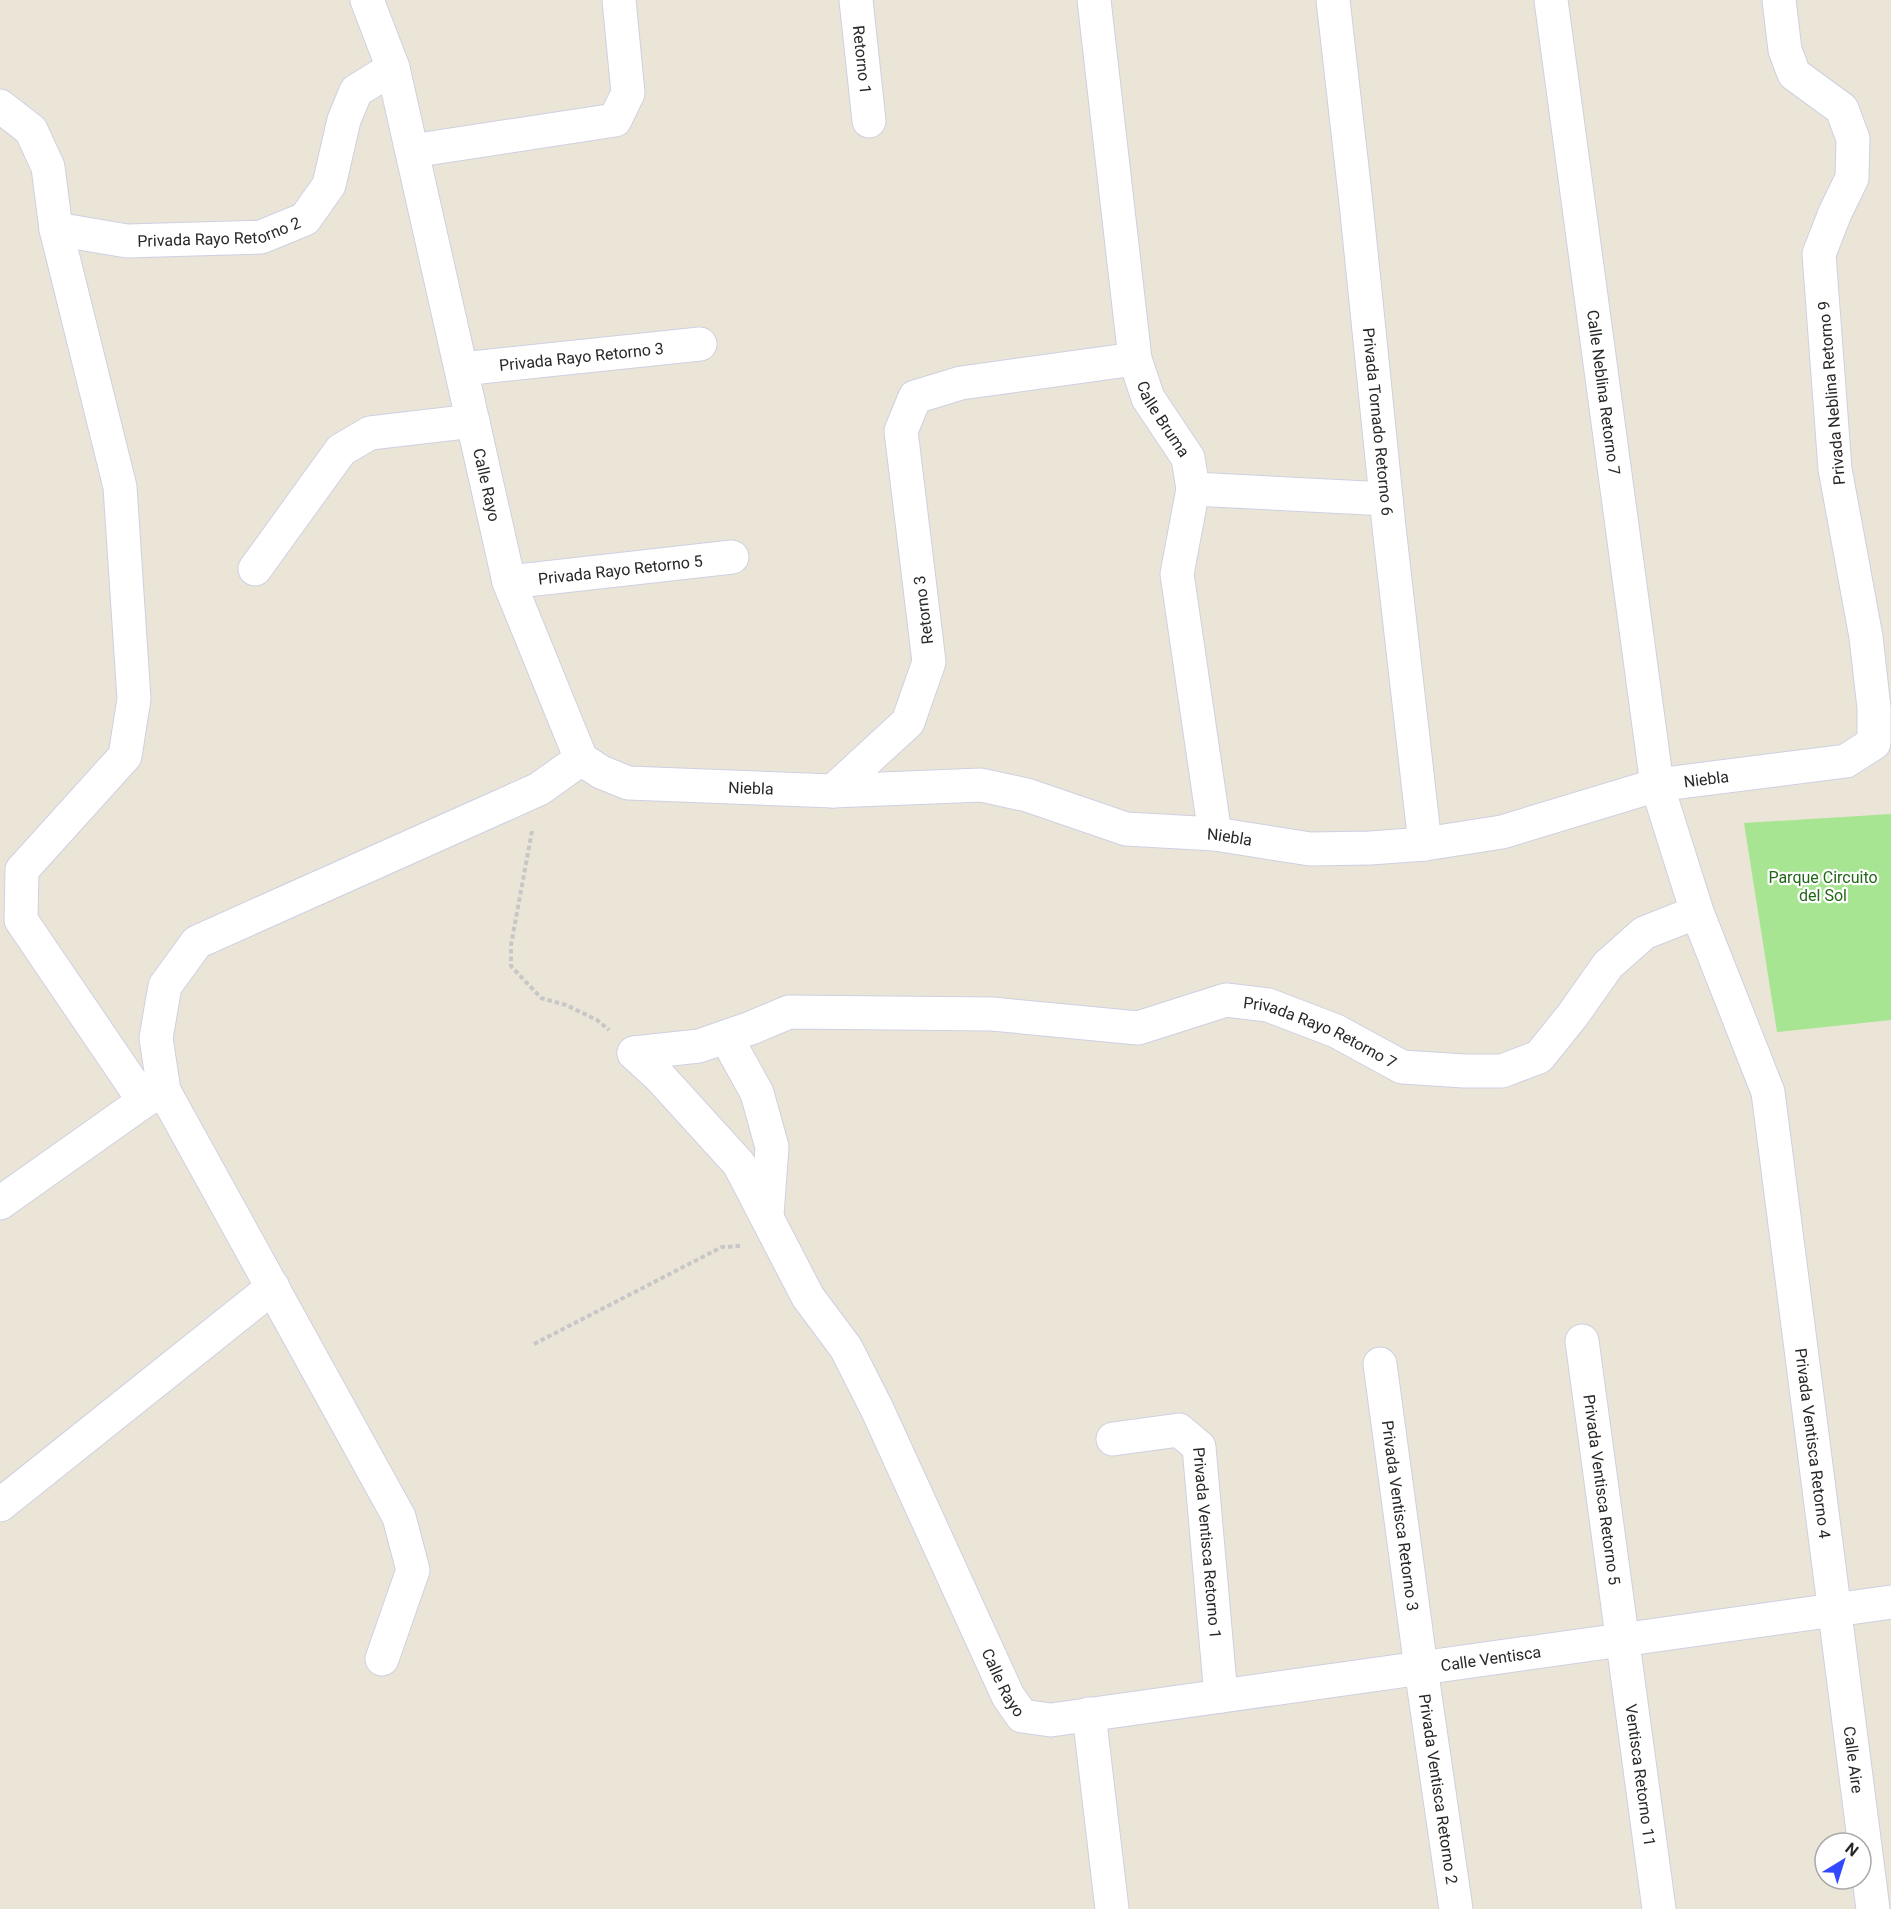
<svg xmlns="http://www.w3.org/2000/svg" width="1891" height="1909" font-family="Roboto,sans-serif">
<rect width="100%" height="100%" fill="#ebe5d8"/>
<path fill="#a8e592" d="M1891 814V1020L1777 1032 1744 823Z"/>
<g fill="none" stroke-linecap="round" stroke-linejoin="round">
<g stroke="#ced0e2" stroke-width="35">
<g id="minor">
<path id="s1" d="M367 0 393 68 509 582 581 759 539 789 197 942 165 986 156 1038 164 1091 399 1517 413 1570 382 1659"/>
<path id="s2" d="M856 0 869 121"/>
<path id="s3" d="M1094 0 1135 359 1148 398 1188 458 1193 489 1177 574 1215 834"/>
<path id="s4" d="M1333 0 1356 203 1389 527 1425 844"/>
<path id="s5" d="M1551 0 1657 785 1697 912 1768 1092 1873 1909"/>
<path d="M0 106 31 130 48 167 56 229 120 487 134 699 125 756 22 870 21 920 144 1101"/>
<path d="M412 151 615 120 628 93 619 0"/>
<path id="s6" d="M56 229 127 241 261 237 305 219 329 185 344 120 356 91 393 68"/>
<path id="s7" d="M462 369 700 344"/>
<path d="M1193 489 1386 499"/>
<path d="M255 569 341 450 370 433 473 421"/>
<path id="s8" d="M509 582 732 557"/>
<path id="s9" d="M581 759 601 772 628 783 833 791 981 785 1027 795 1126 829 1215 834 1310 849 1370 848 1425 844 1502 832 1657 785 1846 761 1874 743V708L1866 637 1835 469 1819 254 1835 213 1852 178 1853 139 1842 109 1794 74 1785 50 1779 0"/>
<path d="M833 791 908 722 929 662 901 431 915 397 961 383 1135 359"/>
<path d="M726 1037 757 1093 772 1147 767 1215"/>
<path id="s10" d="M634 1053 659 1076 739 1164 808 1297 846 1348 877 1409 1008 1696 1022 1716 1051 1720 1891 1602"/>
<path id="s11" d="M634 1053 699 1046 751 1028 789 1012 992 1014 1138 1028 1226 1000 1268 1005 1336 1031 1402 1067 1464 1071H1502L1539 1057 1572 1016 1608 965 1644 933 1697 912"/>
<path d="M0 1203 144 1101 162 1091"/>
<path id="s12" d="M1582 1341 1659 1909"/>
<path id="s13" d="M1380 1364 1421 1668 1456 1909"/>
<path id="s14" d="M1113 1439 1179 1430 1199 1447 1221 1696"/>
<path d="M0 1505 273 1287"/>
<path d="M1089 1714 1112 1909"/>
</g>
</g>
<g stroke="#c7c7c7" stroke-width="4" stroke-dasharray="4.5 3" stroke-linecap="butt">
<path d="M532 831 511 945V966L541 998 566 1005 597 1020 609 1030"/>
<path d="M534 1344 722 1247 741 1246"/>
</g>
<use href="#minor" stroke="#fff" stroke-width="33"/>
</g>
<g text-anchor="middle" stroke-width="4.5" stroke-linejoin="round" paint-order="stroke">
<g font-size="16" fill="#282828" stroke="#fff">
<text dy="6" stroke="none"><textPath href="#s2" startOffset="60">Retorno 1</textPath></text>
<text dy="6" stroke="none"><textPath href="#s6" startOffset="165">Privada Rayo Retorno 2</textPath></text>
<text dy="6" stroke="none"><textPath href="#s7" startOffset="120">Privada Rayo Retorno 3</textPath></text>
<text dy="6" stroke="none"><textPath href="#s5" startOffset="396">Calle Neblina Retorno 7</textPath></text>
<text transform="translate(1831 393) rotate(-95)" y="6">Privada Neblina Retorno 9</text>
<text dy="6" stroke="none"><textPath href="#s3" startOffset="428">Calle Bruma</textPath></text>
<text dy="6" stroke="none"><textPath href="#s4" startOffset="424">Privada Tornado Retorno 6</textPath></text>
<text dy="6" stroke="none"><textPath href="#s1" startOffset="500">Calle Rayo</textPath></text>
<text dy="6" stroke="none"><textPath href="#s8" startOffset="112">Privada Rayo Retorno 5</textPath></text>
<text transform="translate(923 610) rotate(-97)" y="6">Retorno 3</text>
<text dy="6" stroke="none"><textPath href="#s9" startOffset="1148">Niebla</textPath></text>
<text dy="6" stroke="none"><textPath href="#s9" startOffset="176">Niebla</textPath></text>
<text dy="6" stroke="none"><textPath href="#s9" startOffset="662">Niebla</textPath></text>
<text dy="6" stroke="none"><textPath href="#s11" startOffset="704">Privada Rayo Retorno 7</textPath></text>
<text dy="6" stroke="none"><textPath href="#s5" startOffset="1473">Privada Ventisca Retorno 4</textPath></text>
<text dy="6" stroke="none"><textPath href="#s12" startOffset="150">Privada Ventisca Retorno 5</textPath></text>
<text dy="6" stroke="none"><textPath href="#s13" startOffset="153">Privada Ventisca Retorno 3</textPath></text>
<text dy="6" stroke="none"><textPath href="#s14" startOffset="189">Privada Ventisca Retorno 1</textPath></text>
<text dy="6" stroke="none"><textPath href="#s10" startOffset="1248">Calle Ventisca</textPath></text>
<text dy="6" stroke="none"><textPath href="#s10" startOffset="736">Calle Rayo</textPath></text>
<text dy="6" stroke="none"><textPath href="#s5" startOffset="1792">Calle Aire</textPath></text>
<text dy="6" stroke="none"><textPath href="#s12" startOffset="438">Ventisca Retorno 11</textPath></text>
<text dy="6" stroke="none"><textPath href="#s13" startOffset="429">Privada Ventisca Retorno 2</textPath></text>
</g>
<g font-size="16" fill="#216716" stroke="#fff">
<text x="1823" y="883">Parque Circuito<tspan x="1823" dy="18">del Sol</tspan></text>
</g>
</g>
<g transform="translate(1843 1861) rotate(38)"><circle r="28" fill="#ffffff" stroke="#a9a9a9" stroke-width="1.5"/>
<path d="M0-4.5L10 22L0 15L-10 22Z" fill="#3249ff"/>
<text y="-9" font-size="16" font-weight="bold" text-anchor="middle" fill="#282828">N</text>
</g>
</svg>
